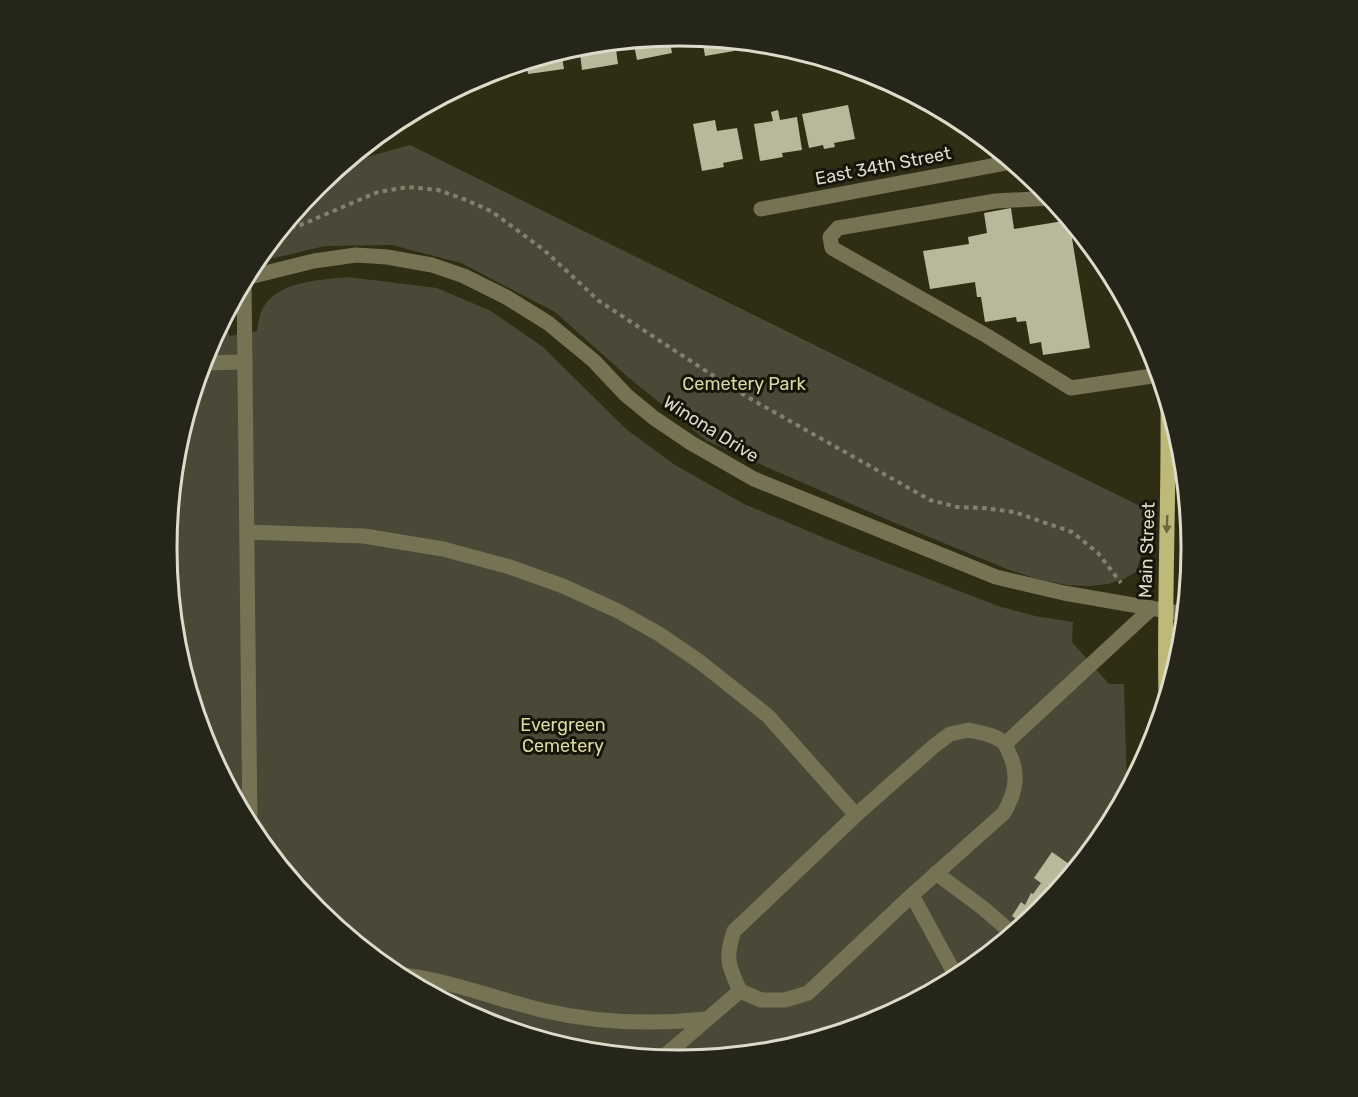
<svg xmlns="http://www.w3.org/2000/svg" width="1358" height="1097" font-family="Rubik,sans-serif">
<rect width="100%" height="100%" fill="#2f2d13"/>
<g fill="#4a4938">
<path d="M410 145 1148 510 1142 552 1136 572 1124 579 1108 584 1089 586 1067 585 1037 579 1007 569 895 523 707 441 629 378 555 312 461 263 392 245 325 246 253 263 317 186 345 163Z"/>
<path d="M348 277 437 288 491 311 543 347 626 429 675 465 744 504 846 547 998 606 1035 616 1073 622 1072 642 1109 684H1124L1127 791 1105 834 1041 911 963 975 875 1022 779 1051 679 1061 579 1051 483 1022 394 974 316 911 253 833 205 744 176 648 167 548 176 448 206 352 222 321 230 336 257 331C258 325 259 318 261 312 274 281 319 280 348 277Z"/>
</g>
<g fill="#bab89b">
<path d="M669 37 672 53 637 60 633 40Z"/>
<path d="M702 38 732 41 734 51 705 56Z"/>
<path d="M615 42 618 64 582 70 579 46Z"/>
<path d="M561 51 564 69 528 74 526 62Z"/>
<path d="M848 105 855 139 834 143 835 147 824 149 823 145 809 148 802 114Z"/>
<path d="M778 110 780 120 797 117 802 150 782 153 783 157 760 161 754 124 773 121 771 112Z"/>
<path d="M715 120 717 131 737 128 743 159 723 163 724 167 702 171 693 124Z"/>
<path d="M1011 208 1014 229 1069 220 1090 348 1043 355 1041 342 1030 344 1026 321 1017 322 1016 317 985 322 981 297H977L975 282 930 289 923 251 969 244 968 237 987 233 984 213Z"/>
<path d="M1052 852 1076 869 1041 911 1024 925 1012 916 1021 902 1025 905 1031 893 1033 894 1041 883 1034 878Z"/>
</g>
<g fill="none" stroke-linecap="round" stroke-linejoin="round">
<path stroke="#83816c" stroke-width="4" stroke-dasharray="4.5 4.5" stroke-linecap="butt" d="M282 229 298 226 378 192 408 187 438 190 466 200 491 211 544 250 599 301 735 390 930 500 957 507 984 508 1014 512 1072 532 1098 553 1121 583"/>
<g stroke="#757354" stroke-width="15">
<path d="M1051 198 996 201 838 228 830 237 832 248 987 336 1071 388 1159 375"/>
<path d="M761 209 1012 162"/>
<path d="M245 278 314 261 356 255 387 257 432 265 464 276 506 297 548 323 594 361 626 395 654 418 691 443 754 479 996 577 1064 593 1185 614"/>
<path d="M244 281 250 828"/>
<path d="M202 363 245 362"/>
<path d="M248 532 364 536 443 549 510 567 563 586 618 611 659 634 700 662 768 716 856 815"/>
<path d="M969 730C981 733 997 735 1005 744 1007 747 1008 750 1009 753 1020 775 1015 793 1004 813L912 895 808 993 785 1000H761L740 991C728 965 725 958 734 931L856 815 934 746 950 734Z"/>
<path d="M1005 744 1152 608"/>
<path d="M936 873 983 908 1013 934"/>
<path d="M912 895 957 978"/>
<path d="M394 974C444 978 493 998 541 1010 597 1023 650 1025 706 1019"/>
<path d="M661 1059 740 991"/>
</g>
<path stroke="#beb978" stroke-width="15" d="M1166 698C1164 600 1169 501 1168 402"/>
</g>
<defs><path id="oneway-solid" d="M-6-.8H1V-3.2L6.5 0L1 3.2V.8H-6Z" transform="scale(1.5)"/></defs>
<use fill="#6a6741" href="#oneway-solid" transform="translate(1167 524) rotate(92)"/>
<g text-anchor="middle" stroke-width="6" stroke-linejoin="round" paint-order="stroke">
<g font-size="18" fill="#dddccc" stroke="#16150a">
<text transform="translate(883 166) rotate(-11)" y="6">East 34th Street</text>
<text transform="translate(711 429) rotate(32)" y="6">Winona Drive</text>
<text transform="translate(1147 550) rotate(-88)" y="6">Main Street</text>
</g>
<g font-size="18" fill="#dcd8a2" stroke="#16150a">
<text x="744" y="390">Cemetery Park</text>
<text x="563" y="731">Evergreen<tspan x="563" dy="21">Cemetery</tspan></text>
</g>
</g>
<path d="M0 0H1358V1097H0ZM177 548a502 502 0 1 1 1004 0a502 502 0 1 1-1004 0Z" fill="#26251a" fill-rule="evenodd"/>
<path fill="none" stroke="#dddccc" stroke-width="3" d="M177 548a502 502 0 1 1 1004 0a502 502 0 1 1-1004 0Z"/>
</svg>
